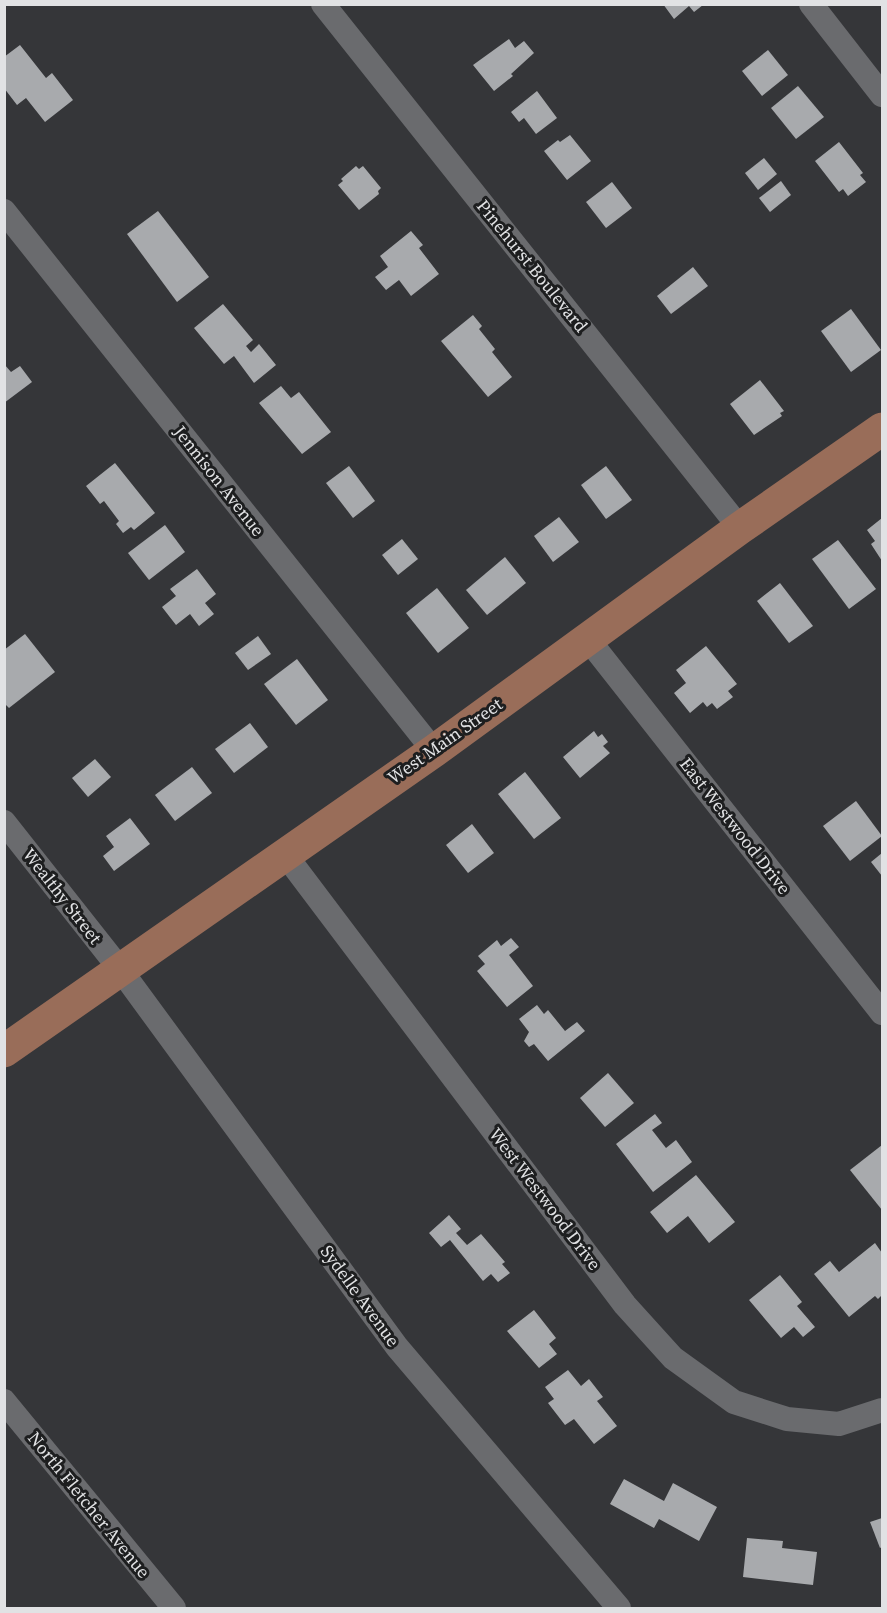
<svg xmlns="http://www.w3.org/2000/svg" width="887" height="1613" font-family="'Source Serif 4',serif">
<rect width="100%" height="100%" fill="#353639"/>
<g fill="#a8aaad">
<path d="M663 4H692L703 5 694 12 689 6 674 19Z"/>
<path d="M509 39 515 48 524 41 534 53 511 74 513 76 494 91 473 65Z"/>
<path d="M20 45 46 78 52 73 73 100 45 122 26 98 17 105 4 88V57Z"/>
<path d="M768 50 788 75 762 96 742 71Z"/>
<path d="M798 86 824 117 796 139 771 108Z"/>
<path d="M537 91 557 118 536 134 524 118 519 122 511 112Z"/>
<path d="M570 135 591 161 567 180 544 151 558 140 560 142Z"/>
<path d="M839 142 863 173 860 175 866 182 848 196 843 189 839 192 815 161Z"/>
<path d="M764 158 777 174 758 190 745 173Z"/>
<path d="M356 166 359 169 363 166 381 188 378 191 379 194 359 210 338 185 343 181 341 179Z"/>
<path d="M781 181 791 195 770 212 759 198Z"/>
<path d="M612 182 632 208 606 228 586 202Z"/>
<path d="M158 211 209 277 177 302 127 234Z"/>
<path d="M411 231 423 245 419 248 439 274 411 296 399 280 386 290 375 277 388 267 380 256Z"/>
<path d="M693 267 708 286 671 314 657 296Z"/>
<path d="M223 304 253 340 246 346 251 352 259 344 276 365 254 383 234 356 224 364 194 328Z"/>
<path d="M851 309 881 350 851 372 821 331Z"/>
<path d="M473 315 482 326 479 329 495 349 492 352 512 377 488 397 441 341Z"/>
<path d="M4 364 11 372 20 366 32 382 4 403Z"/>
<path d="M760 380 784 411 780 413 782 416 754 435 730 404Z"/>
<path d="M281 386 291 398 299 392 331 432 302 454 259 403Z"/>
<path d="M115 463 155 513 134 530 131 527 123 533 116 524 119 521 104 501 100 504 86 486Z"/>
<path d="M349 466 375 501 353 518 326 483Z"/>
<path d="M606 466 632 500 606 519 581 485Z"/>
<path d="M559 517 579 542 553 562 534 536Z"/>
<path d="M882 518V561L871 544 875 541 867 530Z"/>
<path d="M165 525 185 552 149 580 128 553Z"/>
<path d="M402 539 418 559 398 575 382 555Z"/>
<path d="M838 540 876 589 849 609 812 559Z"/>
<path d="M505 557 526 583 487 615 466 590Z"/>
<path d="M197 569 216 594 205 603 214 614 199 626 190 614 176 625 162 607 176 596 170 589Z"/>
<path d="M780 583 813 626 789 643 757 601Z"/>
<path d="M437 588 469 628 438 653 406 613Z"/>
<path d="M25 634 55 672 9 708 4 703V650Z"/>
<path d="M258 636 271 654 248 670 235 653Z"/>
<path d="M706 646 737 684 728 691 733 697 717 709 712 703 707 707 703 702 690 713 674 693 686 683 676 670Z"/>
<path d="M297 659 328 700 296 725 264 684Z"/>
<path d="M250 723 268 747 234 773 215 749Z"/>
<path d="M594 731 598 737 602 734 608 742 603 746 610 753 580 778 563 757Z"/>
<path d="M95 759 111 777 88 797 72 778Z"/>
<path d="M192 767 212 793 175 821 155 795Z"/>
<path d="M525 772 561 818 534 839 498 794Z"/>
<path d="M856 801 882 836 850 861 823 826Z"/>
<path d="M130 818 150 844 114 871 103 856 114 847 106 836Z"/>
<path d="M472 824 494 853 468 873 446 845Z"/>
<path d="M882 853V876L871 862Z"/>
<path d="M511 938 519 947 509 955 533 986 507 1007 477 971 485 964 478 956 497 940 501 946Z"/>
<path d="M537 1005 544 1014 548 1010 565 1031 577 1022 585 1031 548 1061 534 1044 529 1047 524 1041 529 1032 519 1019Z"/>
<path d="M608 1073 634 1103 605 1127 580 1098Z"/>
<path d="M655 1114 662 1123 652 1130 666 1148 676 1140 692 1162 653 1192 616 1144Z"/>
<path d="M882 1145V1210L850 1170Z"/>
<path d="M696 1175 735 1222 709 1243 688 1216 667 1233 650 1212Z"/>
<path d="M449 1215 461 1229 456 1233 467 1245 481 1234 505 1262 502 1264 510 1273 498 1282 491 1274 483 1281 450 1240 441 1247 429 1233Z"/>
<path d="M875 1243 882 1253V1295L878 1299 875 1296 849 1317 814 1274 830 1261 839 1272Z"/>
<path d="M780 1275 802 1302 797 1306 815 1327 803 1337 794 1327 781 1338 749 1300Z"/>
<path d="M534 1310 556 1338 549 1344 557 1354 539 1368 507 1331Z"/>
<path d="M568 1370 581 1386 589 1379 603 1397 597 1401 617 1426 594 1444 574 1419 565 1425 548 1403 554 1399 545 1387Z"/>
<path d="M624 1479 664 1501 673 1483 717 1507 699 1541 659 1519 654 1528 610 1504Z"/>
<path d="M882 1518V1547L880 1548 870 1522Z"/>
<path d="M747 1538 783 1541 782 1548 817 1552 813 1585 743 1577Z"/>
</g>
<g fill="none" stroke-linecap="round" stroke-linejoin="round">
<g stroke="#6a6b6e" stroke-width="24">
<path d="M323 4 740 528"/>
<path d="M811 4 882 95"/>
<path d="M4 211 434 751"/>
<path d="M587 638 882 1013"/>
<path d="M4 822 120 969 397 1347 619 1608"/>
<path d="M284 853 625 1305 673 1358 734 1402 787 1419 839 1424 882 1410"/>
<path d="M4 1401 174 1608"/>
</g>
<path stroke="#996d59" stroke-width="33" d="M4 1051 434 751 740 528 882 429"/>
</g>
<g text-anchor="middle" stroke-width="6" stroke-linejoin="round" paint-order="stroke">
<g font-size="18" fill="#e1e2e4" stroke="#1d1e1f">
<text transform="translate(532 266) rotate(51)" y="6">Pinehurst Boulevard</text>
<text transform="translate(219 481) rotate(52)" y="6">Jennison Avenue</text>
<text transform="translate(445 741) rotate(-35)" y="6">West Main Street</text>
<text transform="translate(735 826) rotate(52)" y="6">East Westwood Drive</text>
<text transform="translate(62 896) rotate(52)" y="6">Wealthy Street</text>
<text transform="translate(545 1199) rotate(53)" y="6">West Westwood Drive</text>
<text transform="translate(360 1296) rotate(54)" y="6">Sydelle Avenue</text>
<text transform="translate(89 1505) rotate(51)" y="6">North Fletcher Avenue</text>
</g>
</g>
<rect width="887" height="1613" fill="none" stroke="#e1e2e4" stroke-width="12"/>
</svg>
